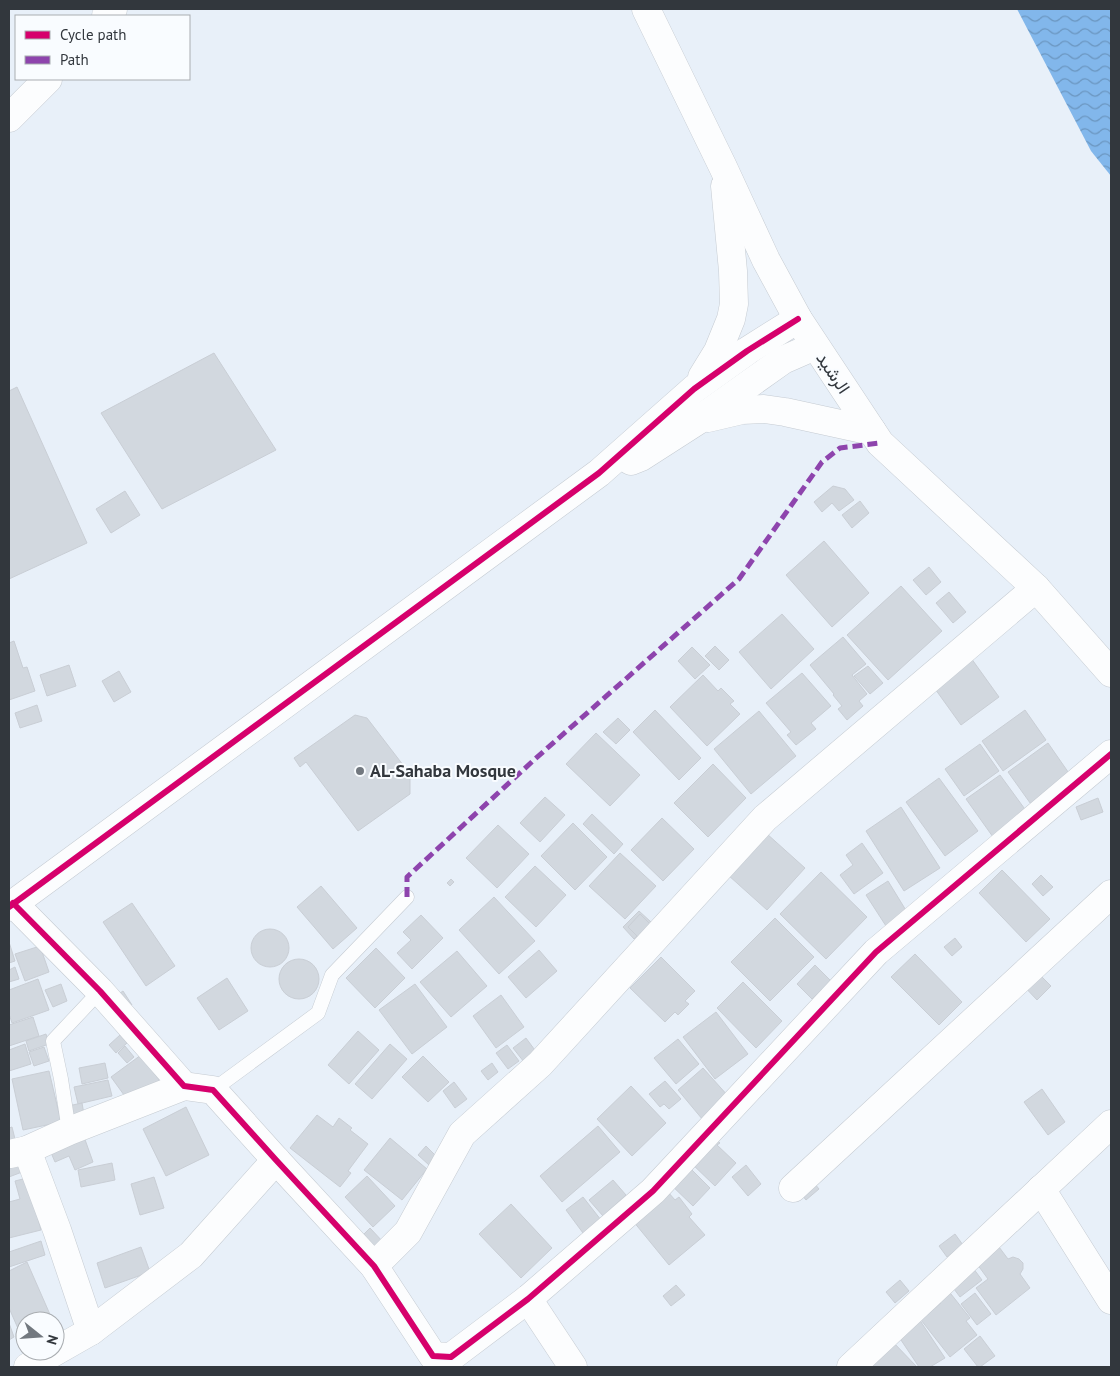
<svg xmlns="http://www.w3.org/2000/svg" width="1120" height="1376" font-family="'PT Sans',Vazirmatn,sans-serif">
<defs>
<pattern id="water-waves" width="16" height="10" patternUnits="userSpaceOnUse" patternTransform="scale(1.25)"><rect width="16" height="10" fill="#82b7eb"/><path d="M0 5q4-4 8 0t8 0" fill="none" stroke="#6b96c0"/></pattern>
</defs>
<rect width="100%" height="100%" fill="#e8f0f9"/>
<path fill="url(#water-waves)" d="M1017 9H1111V176L1091 151Z"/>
<g fill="#d2d8df" stroke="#c9ced5">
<path d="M214 353 276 450 162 509 101 413Z"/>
<path d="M17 387 87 543 9 579V391Z"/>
<path d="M833 486 845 489 854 500 839 511 832 503 822 512 814 502Z"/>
<path d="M125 491 140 515 111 533 96 509Z"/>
<path d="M860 501 869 513 852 528 842 515Z"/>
<path d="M824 541 869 593 832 627 786 575Z"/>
<path d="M929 567 941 582 926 595 913 580Z"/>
<path d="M901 586 942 631 888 680 847 635Z"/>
<path d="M949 592 966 612 953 623 936 603Z"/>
<path d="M782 614 814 649 771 689 739 652Z"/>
<path d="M843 637 866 664 852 675 867 694 859 701 863 706 847 720 838 709 842 706 833 695 834 694 810 665Z"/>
<path d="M14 641 23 668 27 667 35 691 9 700V643Z"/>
<path d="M715 646 729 660 719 670 705 656Z"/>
<path d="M692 647 710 665 695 679 678 661Z"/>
<path d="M971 658 999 697 961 725 933 686Z"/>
<path d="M69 665 76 686 47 696 40 675Z"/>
<path d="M868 666 883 683 870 694 854 676Z"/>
<path d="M119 671 131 692 114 702 102 681Z"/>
<path d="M802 673 831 706 811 723 816 729 796 745 787 735 791 732 766 703Z"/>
<path d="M703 675 718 691 721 688 734 701 730 704 740 714 707 746 670 707Z"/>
<path d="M37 705 42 721 20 728 15 713Z"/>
<path d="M655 710 701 758 679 780 633 732Z"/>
<path d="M1025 710 1046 740 1003 771 982 741Z"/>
<path d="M759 711 796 756 751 794 714 749Z"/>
<path d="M355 715 367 718 410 774V794L358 831 306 762 300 767 294 758Z"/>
<path d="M618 718 630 730 616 744 603 732Z"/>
<path d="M596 733 640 775 610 806 566 764Z"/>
<path d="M1048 743 1073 779 1033 807 1008 772Z"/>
<path d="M980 744 999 771 964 796 945 769Z"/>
<path d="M713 764 746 798 708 837 674 803Z"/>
<path d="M1000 775 1027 812 993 837 966 799Z"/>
<path d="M939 778 978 831 945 856 906 802Z"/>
<path d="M545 797 565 815 540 842 520 823Z"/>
<path d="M1098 798 1103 812 1081 820 1076 807Z"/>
<path d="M901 807 940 868 904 891 866 831Z"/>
<path d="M592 814 623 844 614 854 583 824Z"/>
<path d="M662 818 694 849 663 881 631 850Z"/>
<path d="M573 823 607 857 575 890 541 856Z"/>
<path d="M498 825 529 854 497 888 466 858Z"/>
<path d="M766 833 805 868 767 910 728 875Z"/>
<path d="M862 843 883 873 854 894 840 875 853 865 846 855Z"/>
<path d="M620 853 656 886 625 919 589 886Z"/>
<path d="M535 866 566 895 536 927 505 897Z"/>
<path d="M1002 870 1050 919 1026 942 979 893Z"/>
<path d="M821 872 867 917 826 959 780 914Z"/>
<path d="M1041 875 1053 887 1043 896 1032 884Z"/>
<path d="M451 879 454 882 450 886 447 883Z"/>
<path d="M888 881 907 912 886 926 866 895Z"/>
<path d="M321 886 357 928 333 949 297 907Z"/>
<path d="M494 897 535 941 499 974 459 930Z"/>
<path d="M132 903 175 966 146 986 103 922Z"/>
<path d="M639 911 651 922 634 939 623 927Z"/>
<path d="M640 914 650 924 638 937 628 927Z"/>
<path d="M421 915 443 938 412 969 397 953 411 940 403 932Z"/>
<path d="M775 918 814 957 770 1001 731 962Z"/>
<circle cx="270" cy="948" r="19"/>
<path d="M955 938 962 947 952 956 944 947Z"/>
<path d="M9 942 15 961 9 963Z"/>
<path d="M40 946 49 972 25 981 15 954Z"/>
<path d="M376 948 405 978 375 1008 346 978Z"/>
<path d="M539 950 557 971 526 998 508 977Z"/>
<path d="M457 951 487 986 451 1017 420 982Z"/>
<path d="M915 954 962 1002 939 1025 891 977Z"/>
<path d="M661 957 695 991 685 1001 689 1004 678 1015 675 1012 665 1022 630 988Z"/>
<circle cx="299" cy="979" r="20"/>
<path d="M815 965 831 981 812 999 797 984Z"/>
<path d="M15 967 19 979 9 982V970Z"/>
<path d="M1034 969 1051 986 1037 1000 1021 983Z"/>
<path d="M227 978 248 1011 219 1030 197 998Z"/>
<path d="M38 979 49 1010 12 1023 9 1014V990Z"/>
<path d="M743 982 782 1021 756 1048 717 1008Z"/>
<path d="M61 984 67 1001 53 1007 45 990Z"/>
<path d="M415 984 447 1027 412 1054 379 1010Z"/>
<path d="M123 991 132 1005 122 1011 113 998Z"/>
<path d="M501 995 524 1027 496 1048 473 1016Z"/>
<path d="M716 1012 748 1054 715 1079 683 1037Z"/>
<path d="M33 1017 39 1036 9 1046V1025Z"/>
<path d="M358 1031 379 1050 349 1084 328 1065Z"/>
<path d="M46 1034 49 1044 29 1051 26 1041Z"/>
<path d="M120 1035 127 1043 116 1053 109 1045Z"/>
<path d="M526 1038 537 1053 524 1062 513 1048Z"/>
<path d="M678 1039 699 1064 676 1084 654 1058Z"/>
<path d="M25 1044 31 1064 9 1071V1050Z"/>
<path d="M390 1044 407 1059 372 1099 355 1084Z"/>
<path d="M507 1045 519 1061 508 1069 496 1053Z"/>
<path d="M125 1046 134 1057 127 1063 118 1053Z"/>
<path d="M44 1047 49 1061 34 1066 29 1052Z"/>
<path d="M141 1055 162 1084 132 1106 111 1077Z"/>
<path d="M423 1056 449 1082 428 1102 402 1077Z"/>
<path d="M105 1063 108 1078 82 1084 79 1068Z"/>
<path d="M492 1063 498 1072 488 1080 481 1071Z"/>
<path d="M703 1068 729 1097 703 1120 678 1090Z"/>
<path d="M49 1071 61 1122 23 1130 12 1079Z"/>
<path d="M108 1080 112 1096 78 1104 74 1087Z"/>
<path d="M665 1081 681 1099 669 1109 664 1104 660 1107 649 1094Z"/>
<path d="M454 1082 467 1099 455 1108 443 1091Z"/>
<path d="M631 1086 666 1123 632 1156 597 1119Z"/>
<path d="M1042 1089 1065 1122 1048 1135 1024 1102Z"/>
<path d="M82 1103 85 1120 71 1123 68 1106Z"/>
<path d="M186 1107 209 1155 166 1176 143 1129Z"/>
<path d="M317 1115 333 1127 339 1118 352 1128 350 1130 368 1144 348 1171 351 1173 340 1187 290 1148Z"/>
<path d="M598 1126 620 1152 562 1202 540 1176Z"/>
<path d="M12 1127 17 1147 9 1149V1128Z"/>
<path d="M83 1134 93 1162 75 1170 69 1156 55 1162 49 1148Z"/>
<path d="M713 1136 720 1143 717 1145 736 1163 715 1186 689 1161Z"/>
<path d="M390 1138 427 1169 402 1200 364 1170Z"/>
<path d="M426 1146 437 1157 429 1165 418 1155Z"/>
<path d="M15 1155 22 1172 9 1177V1157Z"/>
<path d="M112 1163 115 1180 81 1187 78 1170Z"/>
<path d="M686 1164 710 1188 693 1206 668 1182Z"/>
<path d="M746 1165 761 1184 748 1196 732 1177Z"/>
<path d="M367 1176 395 1206 373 1227 345 1197Z"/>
<path d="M154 1177 164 1208 140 1215 131 1184Z"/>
<path d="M27 1178 41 1230 9 1238V1202L20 1199 15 1181Z"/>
<path d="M810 1178 819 1189 806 1200 797 1189Z"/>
<path d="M613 1180 626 1195 603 1216 589 1200Z"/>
<path d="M668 1192 675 1200 679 1197 692 1214 689 1217 705 1235 669 1265 633 1221Z"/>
<path d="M583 1197 601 1220 583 1233 566 1210Z"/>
<path d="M511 1204 552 1248 521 1278 479 1234Z"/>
<path d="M370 1228 384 1243 373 1252 360 1238Z"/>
<path d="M955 1234 963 1245 947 1257 939 1246Z"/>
<path d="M41 1241 45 1255 9 1267V1252Z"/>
<path d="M141 1247 150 1272 105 1288 97 1263Z"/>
<path d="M999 1247 1008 1259 1013 1257 1019 1259 1023 1263V1269L1020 1274 1030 1288 996 1315 976 1288 988 1279 977 1264Z"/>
<path d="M27 1262 52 1319 49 1321H25V1331L20 1333 9 1308V1271Z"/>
<path d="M973 1268 982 1280 960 1297 951 1285Z"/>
<path d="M900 1280 909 1291 895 1303 886 1292Z"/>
<path d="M676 1285 685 1295 671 1306 663 1296Z"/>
<path d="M947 1289 970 1318 966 1321 977 1335 950 1357 921 1320 941 1303 936 1298Z"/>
<path d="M975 1293 991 1314 977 1325 961 1304Z"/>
<path d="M919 1319 945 1358 930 1367H919L897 1334Z"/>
<path d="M9 1323 14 1337 9 1340Z"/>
<path d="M980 1336 995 1356 980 1367H978L964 1349Z"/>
<path d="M893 1342 917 1367H867Z"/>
</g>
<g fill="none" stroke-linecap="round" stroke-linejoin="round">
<g stroke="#c5cbd2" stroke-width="15">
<g id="lane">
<path d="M213 1090 318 1013 332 975 407 897"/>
<path d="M69 1131 61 1079 53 1041 100 991"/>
</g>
</g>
<g stroke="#c5cbd2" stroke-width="29">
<g id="street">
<path d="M106 16 113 9"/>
<path d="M9 118 48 79"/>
<path d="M13 903 100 991 184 1086 213 1090 276 1160 374 1266 433 1356 451 1357 528 1299 653 1191 876 952 1111 754"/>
<path d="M27 1150 57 1230 91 1331"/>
<path d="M10 1154 27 1150 69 1131 184 1086"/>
<path d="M793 1188 1111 894"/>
<path d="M1041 1189 1111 1300"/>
<path d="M374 1266 408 1232 462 1134 540 1064 765 818 1036 588"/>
<path d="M528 1299 573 1367"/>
<path d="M28 1367 91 1331 191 1255 276 1160"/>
<path d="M851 1367 1111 1124"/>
</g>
</g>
<g stroke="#c5cbd2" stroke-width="29">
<g id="secondary">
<path d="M646 9 723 167 766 260 798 319 880 443 1036 588 1111 673"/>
<path d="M702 377 718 351 731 319 734 304 733 271 725 186"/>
<path d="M708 418 742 410 764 409 785 412 872 431"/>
<path d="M631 461 641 457 697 421 783 360 815 346"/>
<path d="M9 907 599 473 694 389 747 351 798 319"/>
</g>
</g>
<use href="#lane" stroke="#fcfdfe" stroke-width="14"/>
<use href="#street" stroke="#fcfdfe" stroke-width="28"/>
<use href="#secondary" stroke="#fcfdfe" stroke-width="28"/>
<path stroke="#8e44ad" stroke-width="5" stroke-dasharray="10 5" stroke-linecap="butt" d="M407 897V877L535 759 739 579 822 462 840 448 880 443"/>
<g stroke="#f9fcff" stroke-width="9">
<g id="cycleway">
<path d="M13 903 100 991 184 1086 213 1090 276 1160 374 1266 433 1356 451 1357 528 1299 653 1191 876 952 1111 754"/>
<path d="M9 907 599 473 694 389 747 351 798 319"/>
</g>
</g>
<use href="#cycleway" stroke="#d6006c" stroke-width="6"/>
</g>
<circle fill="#72787f" stroke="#f9fcff" stroke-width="2" cx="360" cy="771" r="5"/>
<g text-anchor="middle" stroke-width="4" stroke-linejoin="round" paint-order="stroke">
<g font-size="18" fill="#32373d" stroke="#f9fcff">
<text transform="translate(833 373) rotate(56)" y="6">الرشيد</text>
</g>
<g font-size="18" font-weight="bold" fill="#32373d" stroke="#f9fcff" text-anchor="start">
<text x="370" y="777">AL-Sahaba Mosque</text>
</g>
</g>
<rect width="1120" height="1376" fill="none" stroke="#32373d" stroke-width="20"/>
<rect x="15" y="15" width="175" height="65" fill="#f9fcff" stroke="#a9adb1"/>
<rect x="25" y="31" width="25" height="8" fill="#d6006c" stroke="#a9adb1"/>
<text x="60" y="40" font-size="15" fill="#32373d">Cycle path</text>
<rect x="25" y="56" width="25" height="8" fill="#8e44ad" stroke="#a9adb1"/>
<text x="60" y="65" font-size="15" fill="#32373d">Path</text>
<g transform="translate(40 1336) rotate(107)"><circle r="24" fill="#f9fcff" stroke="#a9adb1"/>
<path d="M0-4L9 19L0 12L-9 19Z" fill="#72787f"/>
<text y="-8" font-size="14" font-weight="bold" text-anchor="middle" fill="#32373d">N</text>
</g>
</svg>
